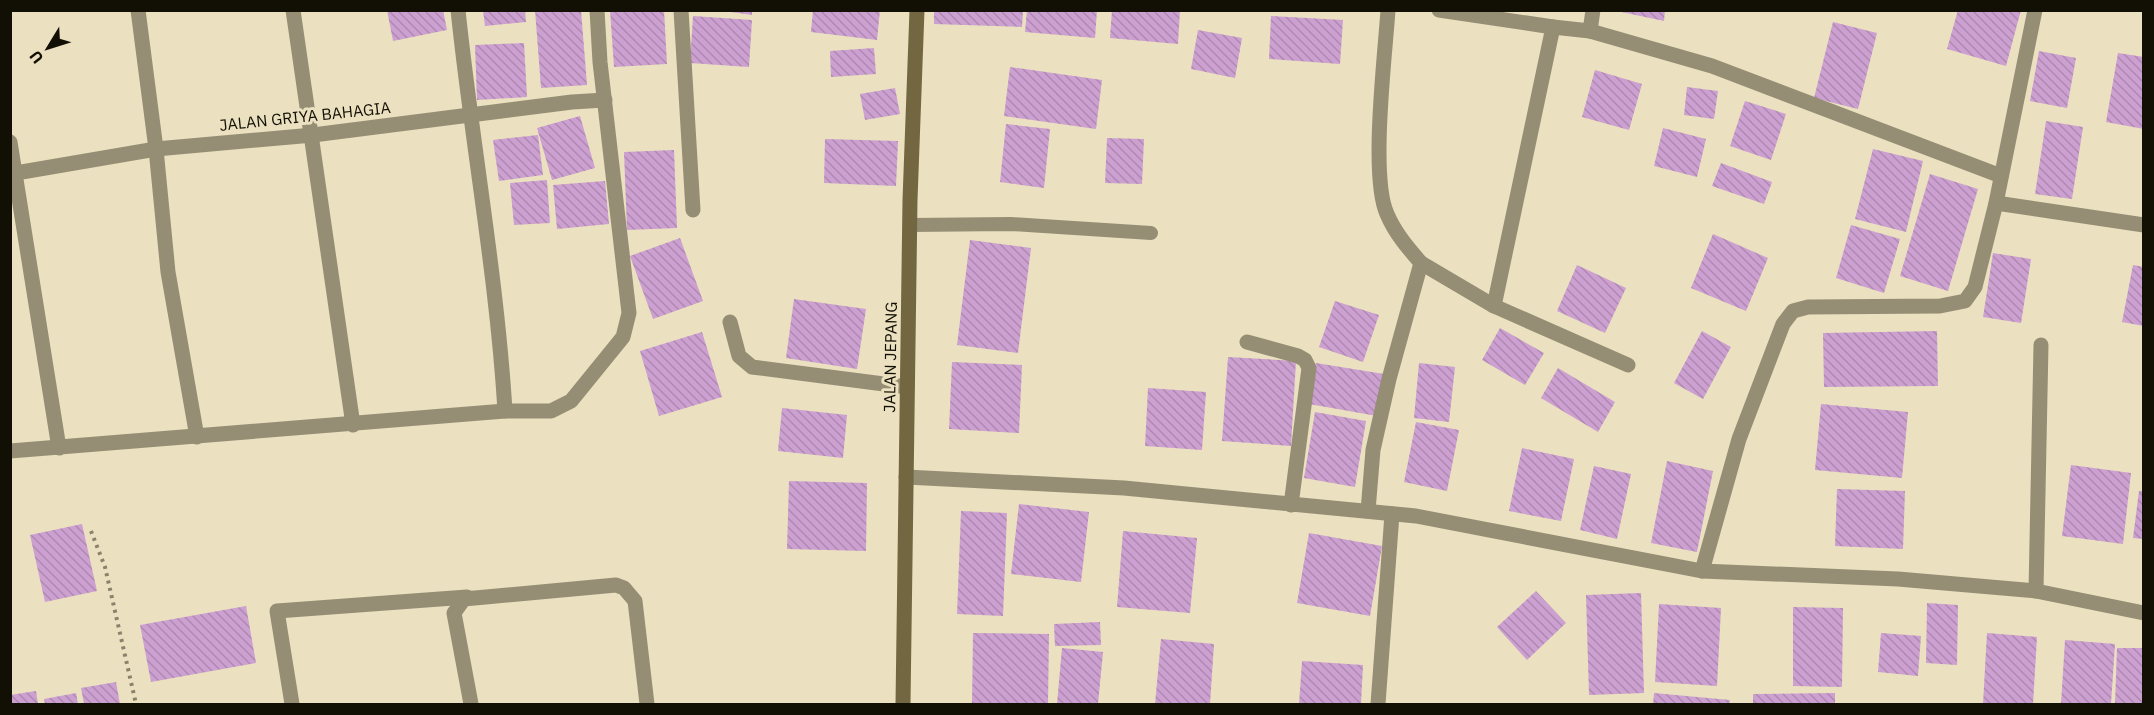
<svg xmlns="http://www.w3.org/2000/svg" width="2154" height="715" font-family="'IBM Plex Sans',sans-serif">
<defs>
<pattern id="building-back-hatch" width="6" height="6" patternUnits="userSpaceOnUse" patternTransform="scale(1.5)"><rect width="6" height="6" fill="#cca0d0"/><path d="M-1 5l2 2M0 0l6 6M5-1l2 2" fill="none" stroke="#ae89b1"/></pattern>
</defs>
<rect width="100%" height="100%" fill="#ebe1c0"/>
<g fill="url(#building-back-hatch)">
<path d="M387 10H443L447 30 393 41Z"/>
<path d="M483 10H525L526 22 485 26Z"/>
<path d="M535 10H581L587 85 541 88Z"/>
<path d="M610 10H664L667 64 614 67Z"/>
<path d="M717 10H752V15Z"/>
<path d="M813 10H880L877 40 811 32Z"/>
<path d="M934 10H1023L1022 27 934 24Z"/>
<path d="M1027 10H1097L1095 38 1025 32Z"/>
<path d="M1112 10H1180L1178 44 1110 38Z"/>
<path d="M1612 10H1665L1664 21Z"/>
<path d="M1958 10H2021L2006 66 1947 49Z"/>
<path d="M693 16 752 20 749 67 690 63Z"/>
<path d="M1271 16 1343 20 1340 64 1269 59Z"/>
<path d="M1833 22 1877 33 1858 109 1814 98Z"/>
<path d="M1198 30 1242 38 1235 78 1191 69Z"/>
<path d="M524 43 527 97 477 100 475 45Z"/>
<path d="M874 48 876 74 831 77 830 51Z"/>
<path d="M2039 51 2076 58 2067 108 2030 101Z"/>
<path d="M2118 53 2144 57V129L2106 122Z"/>
<path d="M1010 67 1102 80 1096 129 1004 116Z"/>
<path d="M1595 70 1642 84 1629 130 1582 117Z"/>
<path d="M1687 87 1718 91 1714 119 1684 115Z"/>
<path d="M895 88 900 114 865 120 860 94Z"/>
<path d="M1745 101 1786 114 1771 160 1730 146Z"/>
<path d="M580 116 595 168 552 180 537 128Z"/>
<path d="M2046 121 2083 127 2072 199 2035 194Z"/>
<path d="M1006 124 1050 129 1044 188 1000 182Z"/>
<path d="M1663 128 1706 139 1697 177 1654 166Z"/>
<path d="M538 135 543 175 499 181 493 140Z"/>
<path d="M1107 138 1144 139 1142 184 1105 183Z"/>
<path d="M825 139 898 141 896 186 824 183Z"/>
<path d="M1873 149 1923 161 1906 232 1855 219Z"/>
<path d="M674 150 677 228 627 230 624 152Z"/>
<path d="M1721 163 1772 182 1764 204 1712 186Z"/>
<path d="M1930 174 1978 189 1948 291 1900 276Z"/>
<path d="M547 180 550 223 514 225 510 183Z"/>
<path d="M605 181 609 224 557 229 553 185Z"/>
<path d="M1851 225 1900 239 1884 293 1836 278Z"/>
<path d="M1713 234 1768 258 1746 311 1691 288Z"/>
<path d="M680 238 703 301 653 319 630 256Z"/>
<path d="M970 240 1031 248 1018 353 957 345Z"/>
<path d="M1993 253 2031 259 2021 323 1983 317Z"/>
<path d="M1577 265 1626 288 1605 333 1557 311Z"/>
<path d="M2133 265 2144 267V326L2122 322Z"/>
<path d="M794 299 866 309 857 369 786 358Z"/>
<path d="M1335 301 1379 315 1363 362 1319 347Z"/>
<path d="M1500 328 1544 353 1525 385 1482 360Z"/>
<path d="M1702 331 1731 347 1703 399 1674 383Z"/>
<path d="M1937 331 1938 386 1824 387 1823 333Z"/>
<path d="M702 332 722 397 659 416 640 351Z"/>
<path d="M1228 357 1296 361 1291 446 1222 441Z"/>
<path d="M952 362 1022 365 1019 433 949 429Z"/>
<path d="M1316 363 1384 374 1377 416 1309 404Z"/>
<path d="M1419 363 1455 367 1449 422 1414 418Z"/>
<path d="M1558 368 1615 402 1598 432 1541 398Z"/>
<path d="M1148 388 1206 392 1202 450 1145 446Z"/>
<path d="M1821 404 1908 412 1902 478 1815 470Z"/>
<path d="M782 408 847 415 843 458 778 451Z"/>
<path d="M1315 412 1366 421 1355 487 1304 478Z"/>
<path d="M1416 422 1459 430 1447 491 1404 482Z"/>
<path d="M1522 448 1574 459 1561 521 1509 511Z"/>
<path d="M1667 461 1713 471 1697 552 1651 543Z"/>
<path d="M2071 465 2131 473 2123 544 2062 536Z"/>
<path d="M1594 466 1631 474 1617 539 1580 530Z"/>
<path d="M789 481 867 483 866 551 787 549Z"/>
<path d="M1837 489 1905 491 1903 549 1835 546Z"/>
<path d="M2139 491H2144V539L2133 538Z"/>
<path d="M1019 504 1089 512 1081 582 1011 574Z"/>
<path d="M961 511 1007 513 1003 616 957 614Z"/>
<path d="M82 524 97 591 45 602 30 535Z"/>
<path d="M1123 531 1197 538 1190 613 1117 607Z"/>
<path d="M1309 533 1382 546 1370 616 1297 603Z"/>
<path d="M1536 591 1566 623 1527 660 1497 627Z"/>
<path d="M1641 593 1644 693 1589 695 1586 595Z"/>
<path d="M1927 603 1958 605 1957 665 1926 663Z"/>
<path d="M1659 604 1721 608 1717 686 1655 682Z"/>
<path d="M246 606 256 663 151 682 140 625Z"/>
<path d="M1793 607 1843 608 1842 687 1793 686Z"/>
<path d="M1100 622 1101 645 1055 646 1054 624Z"/>
<path d="M973 633 1049 634 1048 704H972Z"/>
<path d="M1881 633 1921 636 1918 676 1878 672Z"/>
<path d="M1987 633 2037 637 2033 704H1983Z"/>
<path d="M1161 639 1214 644 1210 704H1155Z"/>
<path d="M2065 640 2115 644 2111 704H2061Z"/>
<path d="M1062 648 1103 652 1098 704H1057Z"/>
<path d="M2117 648H2144V704H2115Z"/>
<path d="M1302 661 1363 665 1361 704H1299Z"/>
<path d="M116 682 120 704H84L81 688Z"/>
<path d="M36 691 38 704H10V695Z"/>
<path d="M76 693 78 704H45L44 699Z"/>
<path d="M1654 693 1730 700 1729 704H1653Z"/>
<path d="M1835 693V704H1753V694Z"/>
</g>
<g fill="none" stroke-linecap="round" stroke-linejoin="round">
<path stroke="#8a836c" stroke-width="4" stroke-dasharray="3 4.5" stroke-linecap="butt" d="M91 531 105 567 136 704"/>
<path stroke="#968e74" stroke-width="14" d="M910 225 1011 224 1151 233"/>
<g stroke="#968e74" stroke-width="15">
<path d="M138 10 156 149 168 272 197 437"/>
<path d="M293 10 353 425"/>
<path d="M458 10C472 145 497 277 505 411"/>
<path d="M681 10 693 210"/>
<path d="M1439 10 1553 27 1494 306 1628 365"/>
<path d="M1553 27 1590 31 1593 10"/>
<path d="M1590 31 1712 66 2001 176"/>
<path d="M10 142 59 448"/>
<path d="M10 174 156 149 313 135 572 102 605 100"/>
<path d="M1996 203 2144 225"/>
<path d="M1421 263 1494 306"/>
<path d="M730 322 739 356 752 367 907 387"/>
<path d="M1247 342 1298 356 1305 360 1309 368 1291 505"/>
<path d="M10 451 505 411H551L571 401 623 337 629 313 600 62 597 10"/>
<path d="M906 477 1124 488 1416 516 1702 571 1898 579 2036 591 2144 613"/>
<path d="M1368 511 1373 450 1389 379 1421 263C1408 248 1395 233 1387 214 1370 177 1385 56 1388 10"/>
<path d="M1702 571 1739 439 1783 324 1793 311 1808 307 1940 306 1965 301 1975 287 1996 203 2035 10"/>
<path d="M2036 591 2041 345"/>
<path d="M292 704 277 611 467 597"/>
<path d="M471 704 454 613 464 599 616 585 624 588 635 601 647 704"/>
<path d="M1378 704 1392 514"/>
</g>
<path stroke="#726740" stroke-width="15" d="M903 704 910 200 917 10"/>
</g>
<g text-anchor="middle" stroke-width="6" stroke-linejoin="round" paint-order="stroke">
<g font-size="16" fill="#120f04" stroke="#ebe1c0">
<text transform="translate(305 116) rotate(-6)" y="6">JALAN GRIYA BAHAGIA</text>
<text transform="translate(890 357) rotate(-89)" y="6">JALAN JEPANG</text>
</g>
</g>
<rect width="2154" height="715" fill="none" stroke="#120f04" stroke-width="24"/>
<g transform="translate(48 48) rotate(232)" stroke="#ebe1c0" stroke-width="4.5" paint-order="stroke">
<path d="M0-4.5L10 22L0 15L-10 22Z" fill="#120f04"/>
<text y="-9" font-size="16" font-weight="bold" text-anchor="middle" fill="#120f04">U</text>
</g>
</svg>
